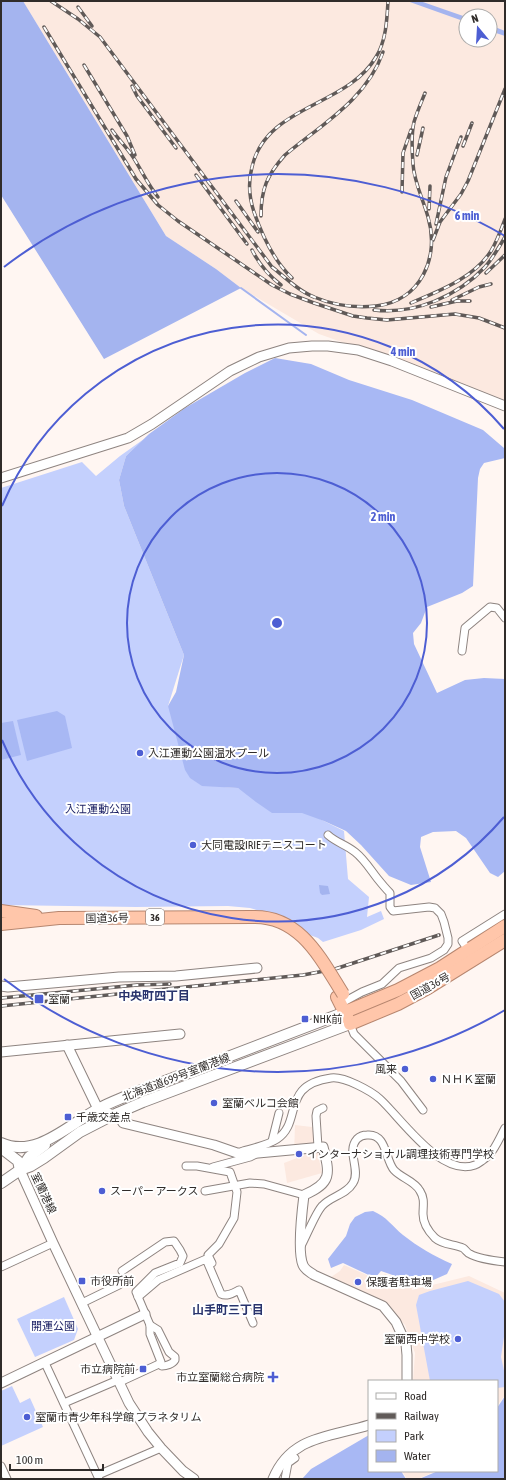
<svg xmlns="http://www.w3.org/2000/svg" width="506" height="1480" font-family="'Asap Condensed','Noto Sans JP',sans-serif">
<rect width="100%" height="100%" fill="#fff6f2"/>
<g fill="#fce9e0" fill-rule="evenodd">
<path d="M23 1H505V400L319 334 241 288 216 269 166 236ZM466 16H490V40H466Z"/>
<path d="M295 1125 312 1127 322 1173 287 1183 284 1163 310 1153 294 1154Z"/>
<path d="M344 1265 378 1280 385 1274 411 1285 412 1290 469 1276 505 1293V1395L497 1406V1381H413L415 1353 405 1325 385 1305 336 1282 331 1277 340 1271Z"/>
<path d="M402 1471H436L418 1479H407Z"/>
</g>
<g fill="#c4d0fd">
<path d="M144 439 126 456 119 480 124 506 184 655 168 706 224 787 238 788 318 818 344 831 348 879 369 897 367 917 381 911 384 919 361 930 323 942 318 938 307 934 282 917 250 908 228 906 136 907 2 905 1 488 82 462 96 476 120 456Z"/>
<path d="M468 1281 499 1294 505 1302V1330L501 1357 505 1375V1387L497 1388V1381H430L416 1305 419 1295 430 1291Z"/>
<path d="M64 1297 78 1329 74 1340 35 1357 17 1319Z"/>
<path d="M12 1386 20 1403 30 1398 43 1427 1 1446V1391Z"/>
</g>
<g fill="#a8b8f4">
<path d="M275 358 311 364 349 380 412 400 483 430 504 448 505 458 484 463 480 469 478 478 473 586 462 593 427 607 421 623 413 633 414 644 437 693 465 680 484 678 505 679V871L498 877 490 873 466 838 456 831 433 832 421 837 420 847 431 882 411 885 389 876 361 845 346 831 324 821 302 813H272L256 802 238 788 202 786 190 778 185 770 168 706 176 692 184 655 124 506 119 480 126 456 149 434 185 408 245 373Z"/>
<path d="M57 711 65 716 72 748 27 761 17 720Z"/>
<path d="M13 721 21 755 1 760V723Z"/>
<path d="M373 1211C387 1217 392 1226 403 1235 418 1247 434 1256 452 1264L447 1274 431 1281 407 1280 381 1271 375 1278 343 1263 331 1268 328 1259 346 1236 350 1224 355 1217 365 1212Z"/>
<path d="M505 1396V1479H419L438 1471H497V1408Z"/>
<path d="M369 1435V1471H401L406 1479H302L311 1469Z"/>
</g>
<g fill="#a4b4ef">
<path d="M1 1H23L166 236 216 269 241 288 104 359 1 195Z"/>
<path d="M407 1H420L466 17V22Z"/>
<path d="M490 25 505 31V36L490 31Z"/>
<path d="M319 885 328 886 330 894 322 895 320 893Z"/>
</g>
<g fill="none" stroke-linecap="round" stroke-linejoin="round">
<path stroke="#a4b4ef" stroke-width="2" d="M241 288 306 335"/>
<g stroke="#8e8480" stroke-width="9">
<g id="minor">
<path d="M462 651 465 628 490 607 497 608 505 618"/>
<path d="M328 835C337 843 345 844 355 852 364 859 370 869 377 878 381 883 385 888 390 893V907L393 911 429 907 435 908 441 914 444 922 448 938V944L444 950 431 958 399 968 382 984 362 992 340 1004"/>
<path d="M468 950 462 941 505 914"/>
<path d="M350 1024 354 1034 401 1081 423 1110"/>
<path d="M272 1141 279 1113"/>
<path d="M318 1147 316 1116 317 1111 323 1108"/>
<path d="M243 1151C254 1148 268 1145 277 1139 303 1122 280 1085 331 1078 344 1076 371 1091 380 1099 401 1118 441 1178 475 1165 478 1164 480 1162 483 1160 485 1158 488 1157 490 1154 496 1147 500 1137 505 1128"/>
<path d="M186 1166H197L230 1172 237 1192 234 1218 219 1244 208 1255 212 1263"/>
<path d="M213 1167 250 1157 258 1153"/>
<path d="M205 1191 250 1183 264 1184 304 1195"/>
<path d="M301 1246C306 1237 316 1212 322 1206 331 1196 346 1195 353 1183 361 1170 346 1151 357 1139 360 1136 363 1135 367 1135 387 1133 385 1160 394 1170 401 1178 415 1181 420 1191 425 1199 423 1205 423 1214 423 1223 429 1232 435 1238 443 1245 454 1244 463 1248 466 1250 467 1253 470 1254 477 1258 496 1261 505 1262"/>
<path d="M1 1267 53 1243"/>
<path d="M138 1297 158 1280 206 1259 221 1294C227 1297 233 1293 239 1290L253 1323"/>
<path d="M82 1303 119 1285"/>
<path d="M150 1325 158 1330 169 1352 175 1357V1360C173 1364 166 1366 162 1366L159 1364"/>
<path d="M45 1363 99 1479"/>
<path d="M120 1382 159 1364 161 1362 150 1334V1325L136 1292 155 1273 180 1263 183 1256 180 1250 174 1241 165 1242 122 1271"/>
<path d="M64 1403 118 1380"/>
<path d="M1 1466 7 1479"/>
<path d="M98 1475 161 1448"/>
<path d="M285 1479 288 1463 295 1458"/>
</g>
</g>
<g stroke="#8e8480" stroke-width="11">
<g id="tertiary">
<path d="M1 478 128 438 152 424 230 371 259 357 289 348 312 346H328L358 350 392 361 505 406"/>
<path d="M1 986 8 987 119 977 176 976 257 968"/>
<path d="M67 1045 98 1109 113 1115"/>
<path d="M1 1052 180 1034"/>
<path d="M117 1113 123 1123 214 1145 237 1153H258L323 1147C330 1174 332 1183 304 1195 302 1211 297 1251 303 1265 305 1270 310 1272 314 1275L383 1306 396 1322 406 1344 407 1355V1381"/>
<path d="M20 1170 53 1243 129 1403 148 1432 161 1448 183 1471 194 1479"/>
<path d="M1 1383 145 1314"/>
<path d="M273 1479C291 1435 331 1437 369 1425"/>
</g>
</g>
<g stroke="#8e8480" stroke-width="12">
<g id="secondary">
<path d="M1 1143C36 1159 68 1125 98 1109 108 1103 120 1099 131 1094L345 1012"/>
<path d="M1 1148 18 1161 20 1170"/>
<path d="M20 1170 29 1157 45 1145"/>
<path d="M1 1183 20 1170 31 1166 44 1158 80 1132 113 1115 143 1102 350 1024"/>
</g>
</g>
<g stroke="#b7866f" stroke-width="14">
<g id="trunk">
<path d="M1 911 36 916"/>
<path d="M1 924 59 918 252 917"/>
<path d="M337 997 348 1019"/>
<path d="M345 1012 398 990 440 968 505 926"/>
<path d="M350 1024 398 1004 428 988 505 940"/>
</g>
</g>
<use href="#minor" stroke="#fff" stroke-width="7"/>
<use href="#tertiary" stroke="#fff" stroke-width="9"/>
<use href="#secondary" stroke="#fff" stroke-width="10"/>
<use href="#trunk" stroke="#ffc6aa" stroke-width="12"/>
<g stroke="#605a58" stroke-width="3.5">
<g id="rail">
<path d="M51 1 78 19 100 37 272 267C285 277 298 291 314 297 333 305 356 308 376 306 421 301 440 257 428 217 423 199 414 182 413 164 412 151 411 135 414 122 417 112 421 103 425 93"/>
<path d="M78 7 92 26"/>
<path d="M44 27 136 179 158 205 178 221 272 285 290 294 314 303 353 316 367 318 387 320 455 314 479 318 505 328"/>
<path d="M84 65 127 136 135 155"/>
<path d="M132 86 137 96 176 148"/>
<path d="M112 130C119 140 127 148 133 157 142 171 148 185 158 197"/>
<path d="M463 146 472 123"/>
<path d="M417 155 423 128"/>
<path d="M196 175 247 244"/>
<path d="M402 192 403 153 411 130"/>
<path d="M236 201 258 232"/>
<path d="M429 209 430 186"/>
<path d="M261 216C261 189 267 175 285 155 321 125 367 99 383 52"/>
<path d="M436 224 446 177 461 137"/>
<path d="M433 240 440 222 461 194 468 181 505 89"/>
<path d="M252 250C259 264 268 275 281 285"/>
<path d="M486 273 505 255"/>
<path d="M292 278C274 261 262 235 254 212 249 197 248 182 252 167 266 105 347 107 376 57 386 41 387 20 388 1"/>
<path d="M452 300 479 287 491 284"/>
<path d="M411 303C439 291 474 278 491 251 497 241 501 230 505 219"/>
<path d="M431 307 457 301H470"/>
<path d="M374 310C414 315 458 296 485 267 493 258 499 247 505 237"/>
<path d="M1 998 137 985 170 984"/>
<path d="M1 1006 303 975 335 969 439 935"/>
</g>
</g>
<use href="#rail" stroke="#fff" stroke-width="2" stroke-dasharray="6" stroke-linecap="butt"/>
<g stroke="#b7866f" stroke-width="14" stroke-linecap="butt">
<path id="trunk-bridge" d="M252 917C300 915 321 959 343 994"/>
</g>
<use href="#trunk-bridge" stroke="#ffc6aa" stroke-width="12"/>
</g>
<g fill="none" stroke="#4d5ed3" stroke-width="2">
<circle cx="277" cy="623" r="150"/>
<path d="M504 817A299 299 0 0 1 2 740M2 506A299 299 0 0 1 504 429"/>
<path d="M505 1010A449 449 0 0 1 4 979M4 267A449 449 0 0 1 505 236"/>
</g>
<g fill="#4d5ed3" stroke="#fff" stroke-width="1.5">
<circle cx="140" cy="753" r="4"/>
<circle cx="193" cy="845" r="4"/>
<rect x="34" y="994" width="10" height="10" rx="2"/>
<rect x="301" y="1015" width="8" height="8" rx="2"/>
<circle cx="405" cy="1069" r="4"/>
<circle cx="433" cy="1079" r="4"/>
<circle cx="214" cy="1103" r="4"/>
<rect x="64" y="1113" width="8" height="8" rx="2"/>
<circle cx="299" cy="1154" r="4"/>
<circle cx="102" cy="1191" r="4"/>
<rect x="78" y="1277" width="8" height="8" rx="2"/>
<circle cx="358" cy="1282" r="4"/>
<circle cx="458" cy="1339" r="4"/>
<rect x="139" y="1365" width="8" height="8" rx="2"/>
<path d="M271 1371h4v4h4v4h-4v4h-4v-4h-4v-4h4z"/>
<circle cx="27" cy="1417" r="4"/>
</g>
<g text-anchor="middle" stroke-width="4" stroke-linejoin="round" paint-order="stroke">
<rect fill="#fff" stroke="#6e6b6a" stroke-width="1" x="146" y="909" width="18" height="16" rx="3"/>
<g font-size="10" font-weight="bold" fill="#302c2a">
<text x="155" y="921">36</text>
</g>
<g font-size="11" fill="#302c2a" stroke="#fff" text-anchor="start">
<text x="148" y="757">入江運動公園温水プール</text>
<text x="201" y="849">大同電設IRIEテニスコート</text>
<text x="48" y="1003">室蘭</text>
<text x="313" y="1023">NHK前</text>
<text x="397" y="1073" text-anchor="end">風来</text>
<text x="441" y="1083">ＮＨＫ室蘭</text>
<text x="222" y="1107">室蘭ベルコ会館</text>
<text x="76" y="1121">千歳交差点</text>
<text x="307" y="1158">インターナショナル調理技術専門学校</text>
<text x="110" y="1195">スーパー アークス</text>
<text x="90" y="1285">市役所前</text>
<text x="366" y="1286">保護者駐車場</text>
<text x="450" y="1343" text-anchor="end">室蘭西中学校</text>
<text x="135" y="1373" text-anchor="end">市立病院前</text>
<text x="264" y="1381" text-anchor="end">市立室蘭総合病院</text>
<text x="35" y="1421">室蘭市青少年科学館 プラネタリム</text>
</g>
<g font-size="11" fill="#1a1f63" stroke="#fff">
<text x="98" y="813">入江運動公園</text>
<text x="53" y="1330">開運公園</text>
</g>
<g font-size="11" fill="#302c2a" stroke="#fff">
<text transform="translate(107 918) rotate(-1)" y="4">国道36号</text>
<text transform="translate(430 986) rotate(-29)" y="4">国道36号</text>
<text transform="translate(176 1077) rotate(-21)" y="4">北海道道699号室蘭港線</text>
<text transform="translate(44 1193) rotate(65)" y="4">室蘭港線</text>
</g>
<g font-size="12" font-weight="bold" fill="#29346d" stroke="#fff">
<text x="154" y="1000">中央町四丁目</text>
<text x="228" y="1314">山手町三丁目</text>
</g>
</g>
<circle cx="277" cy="623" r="6" fill="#4d5ed3" stroke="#fff" stroke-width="2"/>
<g font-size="12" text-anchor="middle" font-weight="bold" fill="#4d5ed3" stroke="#fff" stroke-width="4" stroke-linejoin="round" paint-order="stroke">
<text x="467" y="220">6 min</text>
<text x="403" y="356">4 min</text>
<text x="383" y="521">2 min</text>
</g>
<rect width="506" height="1480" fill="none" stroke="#302c2a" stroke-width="4"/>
<rect x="368" y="1380" width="130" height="92" fill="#ffffff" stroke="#acabaa"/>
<rect x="376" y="1393" width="20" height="6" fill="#ffffff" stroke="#acabaa"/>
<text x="404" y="1400" font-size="12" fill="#302c2a">Road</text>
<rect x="376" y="1413" width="20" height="6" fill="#605a58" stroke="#acabaa"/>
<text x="404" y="1420" font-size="12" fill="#302c2a">Railway</text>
<rect x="376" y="1430" width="20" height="12" fill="#c4d0fd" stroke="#acabaa"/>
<text x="404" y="1440" font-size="12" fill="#302c2a">Park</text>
<rect x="376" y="1450" width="20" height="12" fill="#a4b4ef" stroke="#acabaa"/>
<text x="404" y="1460" font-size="12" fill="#302c2a">Water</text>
<g transform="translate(478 28) rotate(342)"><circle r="19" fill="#ffffff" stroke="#acabaa"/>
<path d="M0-3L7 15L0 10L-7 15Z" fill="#4d5ed3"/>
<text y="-6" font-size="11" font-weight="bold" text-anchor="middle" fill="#302c2a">N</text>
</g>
<path d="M10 1464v6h93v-6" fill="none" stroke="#302c2a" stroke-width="2"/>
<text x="16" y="1464" font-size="12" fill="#302c2a" stroke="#ffffff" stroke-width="3" paint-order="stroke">100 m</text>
</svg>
